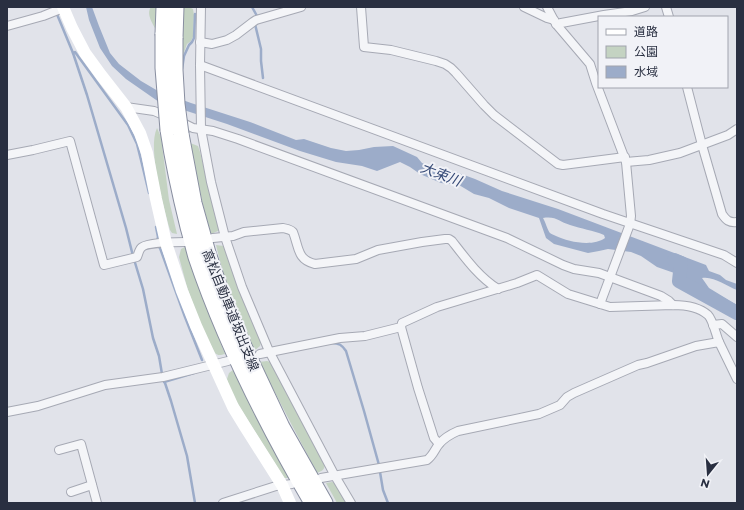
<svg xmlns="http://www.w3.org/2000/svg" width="744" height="510" font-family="Montserrat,'Noto Sans JP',sans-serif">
<rect width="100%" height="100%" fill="#e1e3ea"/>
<g fill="#c4d3c2">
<path d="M151 7H160L159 35C155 27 145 15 151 7Z"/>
<path d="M184 7H189L193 9 194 15 193 37 191 41 187 44 183 55V38Z"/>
<path d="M157 128 161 137 169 200 177 234 172 233 170 230C164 208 147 148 157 128Z"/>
<path d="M190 143 198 146 200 152 218 225 219 229 218 231 211 234 203 205Z"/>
<path d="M216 245 224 246 252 322 261 342 260 346 254 351 242 322 224 278Z"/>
<path d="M185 247 212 322 225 354C221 355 218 356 215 353L201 326 187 287 179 257 181 249Z"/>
<path d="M267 361 270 362 325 465C324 470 322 471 317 473L296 433 259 362Z"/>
<path d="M233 370 250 405 289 478H284L231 393 227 379 229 373Z"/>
<path d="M332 482 336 483 348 503H337L326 483Z"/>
</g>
<path fill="#9cacc9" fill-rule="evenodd" d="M86 7H92L99 26 110 53 119 64 141 81 158 91 191 103 250 122 296 140 304 139 331 148 346 151 359 150 374 147 393 146 417 157 422 163 445 172 453 171 475 179 502 191 558 209 706 265 709 271 720 275 726 280 737 284V290C726 286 714 276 702 278L709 288 737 305V318L705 299 692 282 680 275 657 267 641 256 631 252 608 249 599 251 588 253 554 244 546 238 539 218 509 208 489 198 474 194 459 185 441 183 420 174 410 167 400 162 377 171 362 166 336 162 300 151 227 124 159 102 126 79 112 66 100 48 89 20ZM543 218C557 216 559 222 570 225 581 229 593 230 604 235L605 238C593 247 568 242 556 236 554 235 551 234 550 233 548 231 545 221 543 218Z"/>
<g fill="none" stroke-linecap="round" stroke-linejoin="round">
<g stroke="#9cacc9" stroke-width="2.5">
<path d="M54 7 73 53 75 52 128 125 137 144 141 160 149 193"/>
<path d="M252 7 257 16"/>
<path d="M255 24 261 49V61L263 78"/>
<path d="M73 53 87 95 126 228 133 256 143 289 153 338 159 356 162 374 171 401 187 456 195 503"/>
<path d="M182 69 184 56 189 45 192 42 194 38 195 14"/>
<path d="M156 227 158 237 157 241"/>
<path d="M158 246 160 248 185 317 202 360"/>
<path d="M332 343C339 343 342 345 346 351L364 411 379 465"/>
<path d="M164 382 194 373"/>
<path d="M380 472 383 490 388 503"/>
</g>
<path stroke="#9cacc9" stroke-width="14" d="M674 260 681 263 679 281 737 313"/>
<g stroke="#a6a9b4" stroke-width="10">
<g id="street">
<path d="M201 7 200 65 201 129 211 182 225 237 242 287 269 351 335 476 351 503"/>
<path d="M361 7 364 47 391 50 436 61 445 64 451 68 456 73 484 105 494 115 558 164 563 165 625 157"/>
<path d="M524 7 547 18 554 20"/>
<path d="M547 7 556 24 590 64 596 83 626 162 631 216 630 224 600 304"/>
<path d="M666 7 669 17"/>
<path d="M556 24 604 15 632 11 645 7"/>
<path d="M7 26 43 16 63 8"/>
<path d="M200 42 212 44 227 40 236 35 253 22 256 20 301 7"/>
<path d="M200 65 603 214 724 255 737 263"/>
<path d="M687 87 702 145 722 214C726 220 729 223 737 222"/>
<path d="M126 107 154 111 168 117"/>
<path d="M179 121 193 128 213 131 238 139 507 238 563 265 574 269 599 273 661 296 669 301 673 305"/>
<path d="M7 155 33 150 70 141 104 265 137 257C138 255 139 250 141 248 145 242 178 242 186 242"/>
<path d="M626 162 649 160 680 153 728 135 737 129"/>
<path d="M213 238 233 236 244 232 283 228C287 229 290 229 293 232 299 247 297 260 315 264L356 259 378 250 422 242 445 239H449L452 241C466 259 479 277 498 289"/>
<path d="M713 325 722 324 737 337"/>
<path d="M401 327 418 388 434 438 439 444"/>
<path d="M260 354 340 338 365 336 401 327 402 323 437 307 517 283 537 275 568 294 610 307 673 305C684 305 699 307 708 315 713 320 716 335 719 342"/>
<path d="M7 412 38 406 105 385 163 377 228 361"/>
<path d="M59 450 81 444 97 503"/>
<path d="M321 478 427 460C433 456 435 449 439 444 445 437 451 434 458 431L539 414 560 405 567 397 574 393 638 365 647 363 696 346 719 342 737 379"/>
<path d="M71 492 92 485"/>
<path d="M223 503 276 486 292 484"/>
</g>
</g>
<g stroke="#888ea0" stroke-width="17">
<g id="highway">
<path d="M163 34 164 7"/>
<path d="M175 38 176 7"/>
<path d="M168 130C173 163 180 195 188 227 191 237 193 247 196 257 225 343 266 424 312 503"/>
<path d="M181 134 194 203 208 253 223 297 243 344 282 427 325 503"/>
</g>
</g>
<use href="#street" stroke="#f4f5f8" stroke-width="8"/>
<path stroke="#fff" stroke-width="12" d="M63 7 72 28 85 53 101 75 126 107 140 133 147 153 156 199 166 243 182 291 196 326 233 407 244 425 282 485 290 503"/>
<use href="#highway" stroke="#fff" stroke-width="15"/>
<g stroke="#888ea0" stroke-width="17" stroke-linecap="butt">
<g id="highway-bridge">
<path d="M163 34V68L168 130"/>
<path d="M175 38V70L177 104 181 134"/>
</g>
</g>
<use href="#highway-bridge" stroke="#fff" stroke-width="15"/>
</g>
<g text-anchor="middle" stroke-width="4" stroke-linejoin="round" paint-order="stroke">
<g font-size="13" fill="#292f41" stroke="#f1f2f7">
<text transform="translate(231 310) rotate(68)" y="5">高松自動車道坂出支線</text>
</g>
<g font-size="14" font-style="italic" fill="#344875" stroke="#f1f2f7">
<text transform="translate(441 174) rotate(21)" y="5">大束川</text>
</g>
</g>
<rect width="744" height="510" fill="none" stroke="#292f41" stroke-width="16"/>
<rect x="598" y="16" width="130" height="72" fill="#f1f2f7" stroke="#a1a4ae"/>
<rect x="606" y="29" width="20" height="6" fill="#ffffff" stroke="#a1a4ae"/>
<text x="634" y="36" font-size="12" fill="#292f41">道路</text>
<rect x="606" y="46" width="20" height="12" fill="#c4d3c2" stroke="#a1a4ae"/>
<text x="634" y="56" font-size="12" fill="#292f41">公園</text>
<rect x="606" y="66" width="20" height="12" fill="#9cacc9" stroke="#a1a4ae"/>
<text x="634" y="76" font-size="12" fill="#292f41">水域</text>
<g transform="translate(708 474) rotate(197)" stroke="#f1f2f7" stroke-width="3" paint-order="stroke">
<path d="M0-3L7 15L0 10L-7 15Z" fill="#292f41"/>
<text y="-6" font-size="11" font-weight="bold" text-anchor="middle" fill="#292f41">N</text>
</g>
</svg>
